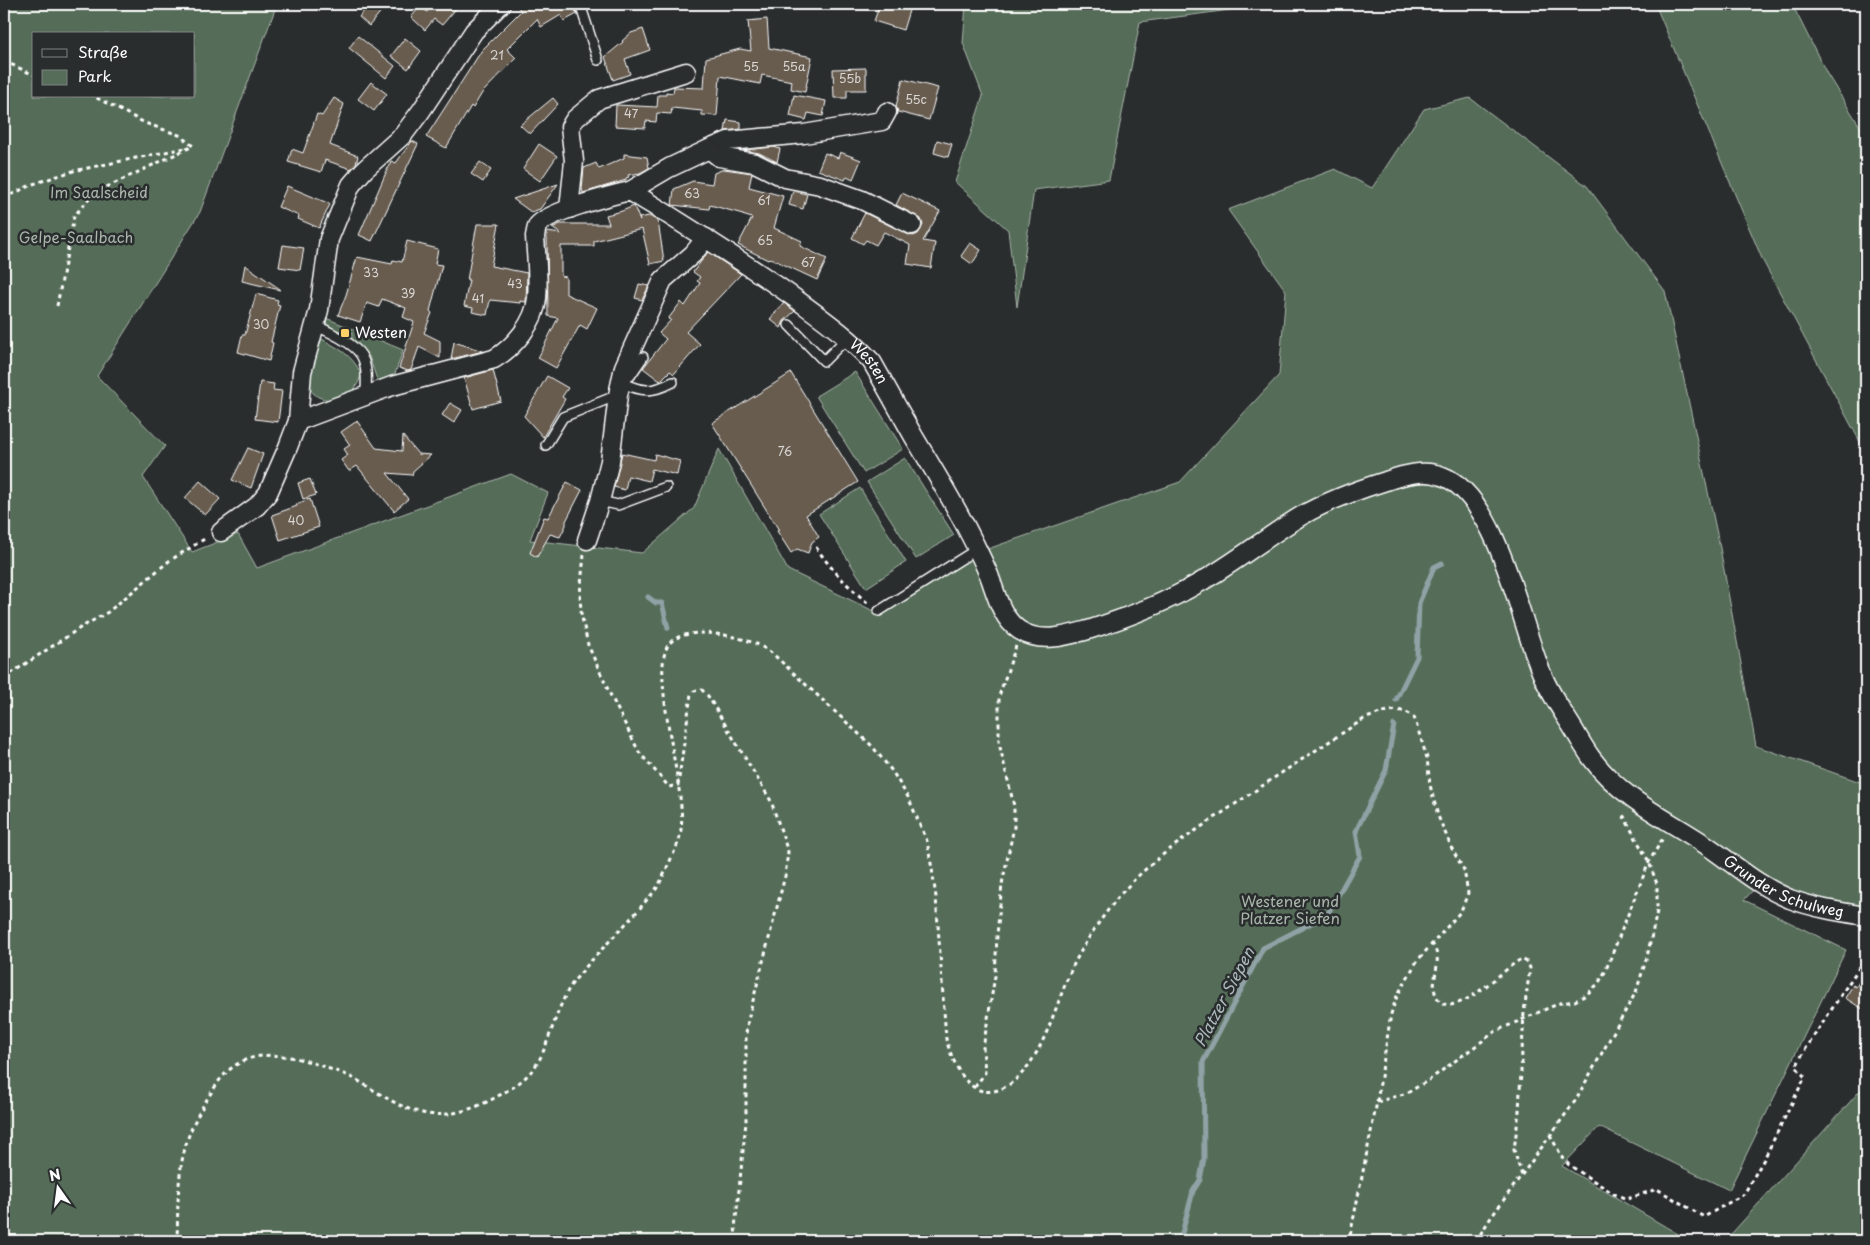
<svg xmlns="http://www.w3.org/2000/svg" width="1870" height="1245" font-family="'Playpen Sans',sans-serif">
<rect width="100%" height="100%" fill="#2a2d2e"/>
<filter id="ink" filterUnits="userSpaceOnUse"><feTurbulence type="fractalNoise" baseFrequency=".02" numOctaves="2"/><feDisplacementMap in="SourceGraphic" scale="10" xChannelSelector="R" yChannelSelector="G"/><feConvolveMatrix kernelMatrix="1 2 1 2 8 2 1 2 1" color-interpolation-filters="sRGB"/></filter>
<g filter="url(#ink)">
<g fill="#556d59" stroke="#aab6ac" fill-rule="evenodd">
<path d="M4 4H277L200 212 97 376 165 446 143 477 192 552 238 534 257 568 511 474 548 493 530 540 642 553 694 508 719 449 788 570 880 614 982 551 1180 482 1279 375 1286 291 1228 210 1335 169 1372 188 1424 109 1470 98 1587 186 1665 291 1720 548 1756 746 1866 784V910L1801 897 1766 876 1744 900 1846 950 1729 1190 1599 1127 1562 1166 1690 1241H4ZM34 34H194V96H34Z"/>
<path d="M966 4H1274L1140 22 1109 180 1034 190 1017 307 1008 230 955 182 983 96 963 43Z"/>
<path d="M1655 4H1792L1827 74 1866 136V453L1763 261Z"/>
<path d="M326 318 403 350 394 377 378 383 369 356 352 341V333L342 328 340 333 326 323Z"/>
<path d="M320 338C338 348 353 355 361 374 355 407 310 406 309 383 309 372 317 349 320 338Z"/>
<path d="M855 372 903 449 864 473 816 396Z"/>
<path d="M905 458 954 535 916 559 867 482Z"/>
<path d="M860 488 906 562 866 588 819 514Z"/>
<path d="M1866 1084V1241H1725Z"/>
</g>
<g fill="none" stroke-linecap="round" stroke-linejoin="round">
<g stroke="#91a2a6" stroke-width="5">
<path d="M648 597 656 603H662L668 628"/>
<path d="M1396 700 1417 657 1419 603 1434 567 1442 563"/>
<path d="M1180 1241 1193 1191 1200 1180 1204 1158 1203 1062 1263 948 1327 915 1360 856 1356 831 1386 770 1394 725"/>
</g>
</g>
<g fill="#685b4f" stroke="#fff">
<path d="M369 4H387L369 26 359 17Z"/>
<path d="M434 4H460L442 25 434 19 425 30 411 17 421 6 427 12Z"/>
<path d="M516 4H574L573 8 577 14 564 21 561 15 541 27 537 19 507 49 516 58 482 93 473 108 471 106 446 148 426 137 482 50 521 11Z"/>
<path d="M880 4H911L903 30 874 21Z"/>
<path d="M767 19 769 48 812 57 805 92 791 89 792 81 762 75 760 84 720 76 717 116 702 115V111L672 108 671 114 657 113 656 122 646 121 645 128 615 126 616 105 657 107 658 95H666V92L673 93 674 87 704 88 706 58 740 49 751 51 748 21Z"/>
<path d="M643 29 650 50 625 59 630 74 613 80 605 57 623 42 622 41 631 33Z"/>
<path d="M358 36 395 66 386 78 349 48Z"/>
<path d="M405 38 421 51 408 69 391 56Z"/>
<path d="M866 68V90H847V98H834L833 69Z"/>
<path d="M903 79 938 88 929 120 898 112 896 106Z"/>
<path d="M371 82 387 94 374 111 358 99Z"/>
<path d="M794 95 826 101 823 116 808 113 806 120 790 116Z"/>
<path d="M334 98 344 104 330 145 358 156 356 164 351 169 325 160 321 172 288 162 292 149 303 153 317 114 322 116Z"/>
<path d="M553 98 558 104 530 134 520 125Z"/>
<path d="M727 120 741 122V129L725 131Z"/>
<path d="M937 140 952 144 948 157 934 153Z"/>
<path d="M412 141 418 144 372 241 359 235 391 161 396 163Z"/>
<path d="M539 144 557 156 540 181 523 169Z"/>
<path d="M774 147 780 149 777 162 759 153 743 150Z"/>
<path d="M840 152 861 160 853 179 847 176 845 180 818 170 825 153 838 158Z"/>
<path d="M624 154 647 157 649 168 640 173 628 175 629 177 626 178V180L583 193 582 189 584 168 596 163 599 169 624 158Z"/>
<path d="M480 162 491 170 483 182 471 174Z"/>
<path d="M724 169 752 173 749 187 783 196 774 228 802 241 800 246 827 259 817 280 770 258 768 260 738 245 752 218 742 215 743 214 710 205 709 209 672 205 674 189 693 181 712 184 714 173Z"/>
<path d="M558 184 540 209 531 212 513 199Z"/>
<path d="M287 186 330 204 319 228 298 219 299 216 278 207Z"/>
<path d="M793 191 807 194 803 209 789 205Z"/>
<path d="M902 193 940 211 923 241 935 243 931 268 907 264 910 245 884 232 876 245 866 240 863 244 852 238 865 213 907 234 913 236 918 234 923 225 921 219 896 205Z"/>
<path d="M634 206 640 221 639 218 649 216 658 221 664 261 650 264 642 229 594 241V246H561V276L566 277V294L597 308 587 329 580 325 556 368 538 358 558 318 548 316 547 232 561 234 552 228 560 224H609L606 215 622 211Z"/>
<path d="M477 224H499L491 266 527 273 526 302 520 301V303L490 300 487 315 472 312 473 308 464 306 469 280H467Z"/>
<path d="M407 241 438 249 435 264 442 265 430 311 432 313 424 333 440 341V358L419 347 411 370 408 371 399 368 414 322 403 317 406 308 382 299 379 307 367 303 360 322 338 315 346 295 357 257 392 264 393 260 402 262Z"/>
<path d="M970 243 981 250 972 264 961 256Z"/>
<path d="M283 245 304 248 300 270 279 267Z"/>
<path d="M708 252 741 274 686 332 700 344 674 374 670 371 660 381 643 368 666 339 659 333 671 320 668 319 681 302 685 306 700 283 697 281 700 277 693 272Z"/>
<path d="M245 265 280 289V290L242 281Z"/>
<path d="M639 284 649 286 642 300 635 298Z"/>
<path d="M256 294 278 300 277 304 280 305 271 342 273 343 269 361 238 352 242 335H245Z"/>
<path d="M784 303 795 311 784 321 781 328 770 319Z"/>
<path d="M454 342 483 351 451 359Z"/>
<path d="M493 370 501 401 473 409 464 378Z"/>
<path d="M791 373 858 482 806 515 819 537 812 542 808 553 797 549 791 553 777 531 779 530 712 423Z"/>
<path d="M547 376 568 388 562 397 565 399 543 437 524 416Z"/>
<path d="M260 382 274 384 273 390 282 391 278 422 255 419Z"/>
<path d="M450 403 462 410 454 423 442 415Z"/>
<path d="M357 421 376 448 402 451 403 436 418 454 431 455 413 471 412 475 387 473 408 499 394 511 357 466 349 471 341 460 348 455 344 449 350 445 341 432Z"/>
<path d="M248 448 263 454 251 488 232 480Z"/>
<path d="M622 453 654 460 655 454 680 461 677 475 652 469 649 481 628 476 625 490 614 487Z"/>
<path d="M310 479 316 495 303 499 298 483Z"/>
<path d="M200 481 220 499 205 515 185 498Z"/>
<path d="M567 482 582 490 566 521V525L560 537 550 534 537 557 530 553 544 517 548 518Z"/>
<path d="M310 499 319 527 280 540 272 515 297 506 296 504Z"/>
<path d="M1866 970V1011L1845 998 1853 985 1856 987Z"/>
</g>
<g fill="none" stroke-linecap="round" stroke-linejoin="round">
<g stroke="#fff" stroke-width="12">
<g id="service">
<path d="M580 4 598 60"/>
<path d="M314 325C328 331 358 345 363 359 368 370 366 384 366 396"/>
<path d="M789 325 824 361 847 338"/>
<path d="M622 381 630 376 643 357"/>
<path d="M620 382C642 392 652 393 673 382"/>
<path d="M546 445 563 417 618 395"/>
<path d="M600 501 618 505 666 487"/>
<path d="M879 611 977 549"/>
</g>
</g>
<g stroke="#fff" stroke-width="21">
<g id="minor">
<path d="M709 149 728 141 804 134 882 121 887 112"/>
<path d="M630 191 669 168 709 149 719 157 755 163 785 178 820 185 862 200 912 225"/>
<path d="M569 209 574 161 570 127 575 119 599 99 686 72"/>
<path id="s1" d="M298 421 392 386 494 359C514 347 535 323 537 298 539 278 536 256 535 236 536 232 536 228 538 225 548 212 612 195 630 191 686 226 742 260 796 299 823 319 850 338 872 362 886 387 900 412 914 437 941 482 968 526 989 575 996 593 1001 618 1019 630 1040 644 1066 636 1088 630 1126 618 1165 603 1199 583 1235 563 1266 537 1301 516 1327 501 1357 490 1386 481 1403 475 1424 469 1442 476 1498 496 1520 623 1542 674 1550 694 1563 712 1574 730 1580 740 1586 751 1593 760 1622 799 1667 819 1706 845 1734 864 1758 886 1790 899 1814 908 1841 912 1866 916"/>
<path d="M221 532 257 506 268 493 288 447 298 421 302 372 319 310 329 239 351 185 364 170 403 135 421 111 474 31 501 4"/>
<path d="M587 540 600 501 610 461 618 395 624 367 663 280 693 254 706 238"/>
</g>
</g>
<g stroke="#fff" stroke-width="3" stroke-dasharray="4 4" stroke-linecap="butt">
<path d="M4 61 34 75"/>
<path d="M4 198 33 184 73 171 185 148"/>
<path d="M57 306 74 216 94 193 193 146 179 135 145 123 93 96"/>
<path d="M816 547C831 570 849 587 870 605"/>
<path d="M584 555 580 594 581 613 588 645 610 694 639 752 669 787 678 785 691 694 694 691 702 690 708 696 771 801 788 852 785 876 748 1020 746 1034V1122L735 1228 737 1241"/>
<path d="M4 678 80 628 108 612 169 561 206 538"/>
<path d="M1432 943C1434 947 1437 952 1437 957 1439 970 1429 986 1438 999 1455 1023 1506 965 1522 959L1528 963 1530 968 1524 1012 1519 1111 1514 1150 1522 1176"/>
<path d="M975 1087 985 1073 983 1048 995 976 997 935 1002 884 1014 827V806L999 743V696L1016 646"/>
<path d="M1377 1102 1407 1093 1429 1080 1496 1031 1537 1013 1560 1003 1575 1001 1586 995 1598 984 1605 972 1649 862 1663 838"/>
<path d="M1550 1135 1562 1157 1569 1165 1614 1194 1627 1199 1657 1189 1704 1217 1744 1194 1764 1159 1805 1077 1796 1067 1803 1053 1860 966 1866 965"/>
<path d="M177 1241C178 1212 177 1176 185 1148 190 1128 200 1110 211 1093 215 1087 219 1080 224 1075 251 1045 294 1055 327 1068 336 1071 345 1074 353 1078 377 1091 400 1110 428 1114 451 1117 477 1108 496 1097 517 1086 534 1074 543 1052 552 1031 561 998 574 981 595 955 619 932 641 907 646 900 654 893 658 886 663 878 666 869 670 861 675 850 680 841 681 829 687 790 648 671 669 644 684 625 734 635 754 643 760 645 767 650 773 654L872 746 892 771 908 797 927 841 932 869 936 897 946 1039C953 1063 969 1104 1003 1088 1042 1069 1055 1003 1073 966 1084 944 1097 924 1112 905 1143 864 1189 835 1231 807 1275 777 1319 748 1364 719 1380 713 1399 704 1414 717L1427 758 1430 785 1438 816 1453 851 1464 870 1468 893 1461 911 1417 961 1397 996 1391 1014 1377 1102 1349 1241"/>
<path d="M1476 1241 1490 1219 1575 1101 1636 992 1647 957 1657 911V884L1649 862 1622 813"/>
</g>
<use href="#service" stroke="#2a2d2e" stroke-width="9"/>
<use href="#minor" stroke="#2a2d2e" stroke-width="18"/>
</g>
</g>
<rect fill="#ffd166" stroke="#2a2d2e" stroke-width="2" x="340" y="328" width="10" height="10" rx="2.5"/>
<g text-anchor="middle" stroke-width="5" stroke-linejoin="round" paint-order="stroke">
<g font-size="12" fill="#d9d6d3">
<text x="497" y="60">21</text>
<text x="751" y="71">55</text>
<text x="794" y="71">55a</text>
<text x="850" y="83">55b</text>
<text x="916" y="104">55c</text>
<text x="631" y="118">47</text>
<text x="692" y="198">63</text>
<text x="764" y="205">61</text>
<text x="765" y="245">65</text>
<text x="808" y="267">67</text>
<text x="371" y="277">33</text>
<text x="515" y="288">43</text>
<text x="408" y="298">39</text>
<text x="478" y="303">41</text>
<text x="261" y="329">30</text>
<text x="785" y="456">76</text>
<text x="296" y="525">40</text>
</g>
<g font-size="15" fill="#aab6ac" stroke="#2a2d2e">
<text x="99" y="198">Im Saalscheid</text>
<text x="76" y="243">Gelpe-Saalbach</text>
<text x="1290" y="907">Westener und<tspan x="1290" dy="17">Platzer Siefen</tspan></text>
</g>
<g font-size="15" fill="#fff" stroke="#2a2d2e" text-anchor="start">
<text x="355" y="338">Westen</text>
</g>
<g font-size="15" fill="#fff" stroke="#2a2d2e">
<text dy="5" stroke="none"><textPath href="#s1" startOffset="750">Westen</textPath></text>
<text dy="5" stroke="none"><textPath href="#s1" startOffset="2082">Grunder Schulweg</textPath></text>
</g>
<g font-size="16" font-style="italic" fill="#acb9bc" stroke="#2a2d2e">
<text transform="translate(1224 997) rotate(-62)" y="6">Platzer Siepen</text>
</g>
</g>
<rect width="1870" height="1245" fill="none" stroke="#2a2d2e" stroke-width="20"/>
<rect x="10" y="10" width="1850" height="1225" fill="none" stroke="#fff" stroke-width="2" filter="url(#ink)"/>
<rect x="32" y="32" width="162" height="65" fill="#2a2d2e" stroke="#7f8182"/>
<rect x="42" y="49" width="25" height="8" fill="#2a2d2e" stroke="#7f8182"/>
<text x="78" y="58" font-size="15" fill="#ffffff">Straße</text>
<rect x="42" y="70" width="25" height="15" fill="#556d59" stroke="#7f8182"/>
<text x="78" y="82" font-size="15" fill="#ffffff">Park</text>
<g transform="translate(58 1188) rotate(346)" stroke="#2a2d2e" stroke-width="4" paint-order="stroke">
<path d="M0-4L9 19L0 12L-9 19Z" fill="#ffffff"/>
<text y="-8" font-size="14" font-weight="bold" text-anchor="middle" fill="#ffffff">N</text>
</g>
</svg>
